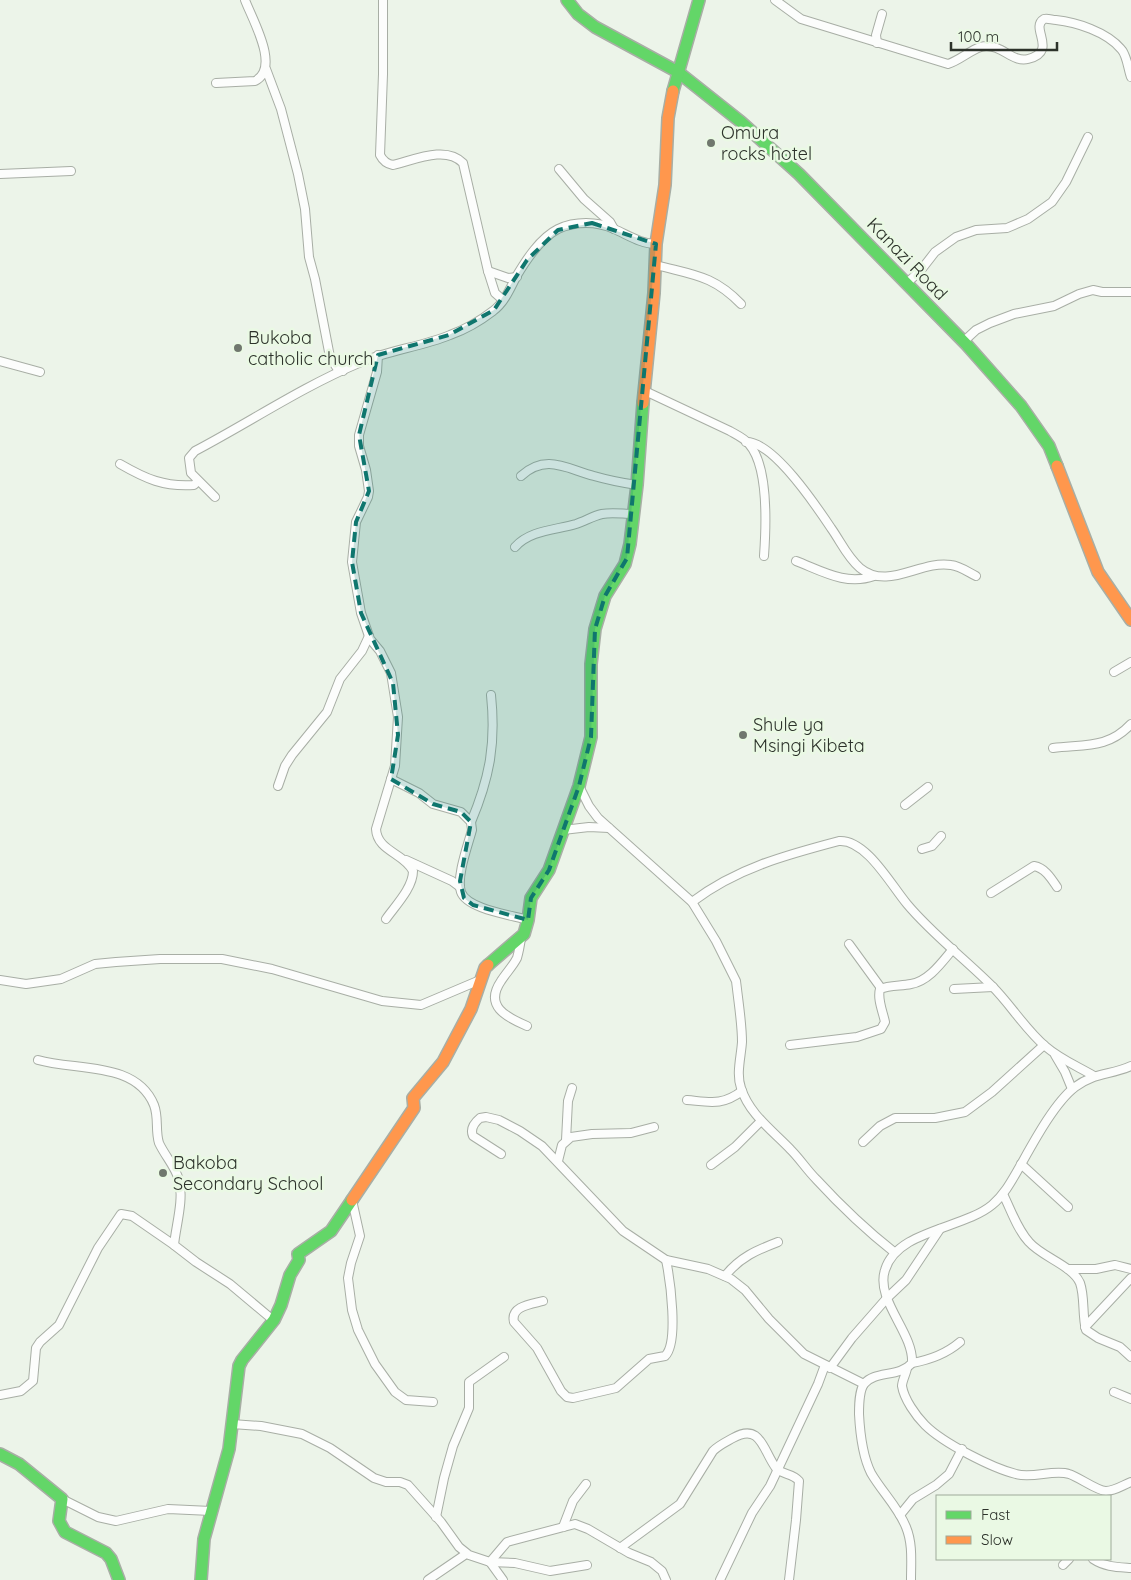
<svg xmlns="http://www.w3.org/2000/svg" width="1131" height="1580" font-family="Quicksand,sans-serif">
<rect width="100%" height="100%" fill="#ecf4e9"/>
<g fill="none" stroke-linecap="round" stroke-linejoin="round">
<g stroke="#a8aea5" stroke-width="10">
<g id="street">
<path d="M383 0V74L380 155C383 161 387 164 393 165 414 160 446 145 463 163L488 271 495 293 503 300"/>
<path d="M775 0 801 19 948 64C961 60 975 46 986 46 1002 45 1013 63 1028 59 1059 51 1029 28 1044 19 1048 18 1052 20 1056 20 1076 22 1107 32 1121 49 1127 55 1128 69 1131 77"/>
<path d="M877 43 876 35 882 14"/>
<path d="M266 69 281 109 298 174 305 209 309 257 315 279 330 357 337 368 343 371"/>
<path d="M216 83 255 81C281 68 252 19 245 0"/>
<path d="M559 169 584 199 610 222 614 229"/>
<path d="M0 174 71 171"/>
<path d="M656 265C693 275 713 275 741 304"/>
<path d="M488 271 508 278 517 277"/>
<path d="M907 283 921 270 935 252 956 237 976 230 1007 228 1028 219 1052 202 1066 182 1088 137"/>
<path d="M963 342 976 330 990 323 1014 314 1054 306 1079 294 1093 290 1102 292H1131"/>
<path d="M378 355 377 372 359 435V446L366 470 369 491 368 497 356 522 352 562 361 613 370 639 380 651 391 673 398 717 395 766 376 829C377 851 404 853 413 871 413 888 395 906 386 919"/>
<path d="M0 361 40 372"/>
<path d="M645 391 730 431C737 435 744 438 749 444 769 467 766 528 764 556"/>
<path d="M746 442C773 441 817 507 831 528 841 542 847 557 860 568 888 591 920 560 951 565 960 566 968 572 976 576"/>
<path d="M120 464C146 479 164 487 194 485L198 481"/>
<path d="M521 476C546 453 567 469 594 476 608 480 623 483 637 485"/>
<path d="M215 497 191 473 189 458 195 451C250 422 302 387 359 363 389 350 421 347 450 335 464 330 480 321 493 311 504 303 510 289 516 277 526 260 540 238 558 229 575 221 597 221 614 229 628 235 641 244 656 244"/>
<path d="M515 547C530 530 556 530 576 524 585 521 593 516 602 514 612 512 623 514 633 514"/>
<path d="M796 561C822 571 846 586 874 576"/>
<path d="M1114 672 1131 662"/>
<path d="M1053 748C1084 744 1108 749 1131 724"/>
<path d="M391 779 419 793 433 804 461 812 471 822 472 830C468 845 456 877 461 892 467 909 511 915 528 920"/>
<path d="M278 786 285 766 292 755 327 712 340 679 362 651 369 636"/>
<path d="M579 786 589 806 598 818 692 902 716 941 736 981 737 989C739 1006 742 1025 742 1042 741 1057 736 1074 741 1088 749 1114 773 1131 791 1150 800 1159 807 1170 816 1179 840 1205 866 1230 894 1252"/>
<path d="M905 805 928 787"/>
<path d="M471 822C490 777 496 743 491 695"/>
<path d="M563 830 589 827 609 828"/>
<path d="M922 849 932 846 941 836"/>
<path d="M406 860 452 881 460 887"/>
<path d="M991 893 1034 866C1045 868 1051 878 1057 887"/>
<path d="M692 902C737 868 786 855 839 841 866 839 891 885 907 904 932 934 964 958 992 986 1011 1005 1025 1029 1045 1046 1060 1059 1077 1066 1094 1076"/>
<path d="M521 938C520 945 519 951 517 958 513 966 506 973 501 981 484 1006 506 1017 527 1026"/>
<path d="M849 944 881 988"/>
<path d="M0 980 26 984 61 979 95 964 116 962 160 959H222L272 969 382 1001 421 1005 480 980"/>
<path d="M954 989 993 987"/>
<path d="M790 1045 857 1037 881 1029 885 1022C883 1012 877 999 880 989 889 985 901 986 911 984 929 981 942 962 953 949"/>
<path d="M1055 1055 1065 1072 1072 1089"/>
<path d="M38 1060C76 1071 136 1061 154 1105 159 1118 155 1130 159 1143 165 1156 175 1166 179 1180 184 1200 176 1225 174 1245L196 1262 230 1284 273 1320"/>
<path d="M687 1100C710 1102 722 1106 742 1091"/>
<path d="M566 1140 568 1101 572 1088"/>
<path d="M863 1142 880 1126 895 1118H935L965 1112 992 1092 1044 1045"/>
<path d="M501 1154 473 1136C470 1129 474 1123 480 1118L486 1117 499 1120 520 1131 542 1146 623 1231 666 1260 708 1269 731 1279 745 1290 769 1319 804 1354 864 1384"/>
<path d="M558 1161 562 1145 571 1137 592 1134 631 1133 654 1127"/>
<path d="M1021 1164 1068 1207"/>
<path d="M711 1165 735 1147 761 1121"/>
<path d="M1003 1194C1011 1210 1017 1229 1029 1242 1042 1257 1073 1266 1080 1283 1085 1297 1082 1315 1086 1330L1098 1338 1120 1347 1131 1357"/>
<path d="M352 1200 360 1236 351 1263 348 1278 352 1310 358 1330 375 1364 395 1392 406 1400 433 1402"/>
<path d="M1068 1269H1096L1115 1265 1131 1269"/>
<path d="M725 1276C740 1257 757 1250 778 1242"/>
<path d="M543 1301C532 1304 510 1306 514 1322L537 1348 561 1391 567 1397 573 1398 616 1388 649 1359 665 1356C679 1343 670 1279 666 1260"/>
<path d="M1085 1327 1131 1278"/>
<path d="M912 1363C929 1360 946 1354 960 1342"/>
<path d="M830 1368 852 1338 887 1298 906 1280 940 1229"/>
<path d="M907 1368C906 1374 902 1381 902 1386 904 1399 916 1416 925 1425 943 1443 992 1468 1016 1474 1032 1479 1054 1469 1069 1474 1079 1477 1097 1491 1106 1491 1115 1491 1123 1485 1131 1482"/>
<path d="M1114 1392 1131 1399"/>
<path d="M0 1395 21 1391 33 1381 36 1348 40 1342 59 1325 98 1248 121 1214 132 1216 174 1245"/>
<path d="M232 1424 261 1426 302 1434 330 1448 374 1478 386 1482H400L408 1485 441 1522 459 1547 469 1555 490 1562 503 1580"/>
<path d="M62 1499 98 1517 116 1521 168 1509 211 1511"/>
<path d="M900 1515 913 1499 936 1485 949 1474 962 1449"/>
<path d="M436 1517 444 1478 453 1446 469 1408V1382L504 1357"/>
<path d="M563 1527 573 1501 586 1484"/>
<path d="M620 1548 680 1504 713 1451C719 1445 726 1442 733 1438 761 1422 763 1451 776 1468 782 1475 793 1473 799 1481L796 1520 789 1580"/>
<path d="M1093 1559C1105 1567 1117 1567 1131 1568"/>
<path d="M490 1562 507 1542 575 1524 588 1529 629 1553 651 1562 662 1571 666 1580"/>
<path d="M490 1562 515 1563 550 1571 587 1565"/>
<path d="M1063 1565 1069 1559"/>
<path d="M428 1580 466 1554"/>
<path d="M720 1580 752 1513 770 1486 818 1384 825 1365"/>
<path d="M911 1580C911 1562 913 1544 906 1527 898 1507 882 1492 871 1473 862 1455 860 1433 859 1414 859 1405 859 1391 864 1384 875 1370 899 1378 912 1363 914 1333 875 1300 885 1270 897 1230 963 1229 992 1205 1004 1195 1011 1182 1019 1168 1032 1145 1054 1103 1075 1087 1093 1073 1111 1075 1131 1066"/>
</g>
</g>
<g stroke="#a8aea5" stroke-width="14">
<g id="fast">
<path d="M567 0 578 14 595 27 678 72 741 122 799 174 967 345 1021 406 1049 446 1057 466"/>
<path d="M673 91 699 0"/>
<path d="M488 965 524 934 528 920 531 898 549 870 579 786 591 737V664L595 629 605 596 625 564 630 544 637 485 643 403"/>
<path d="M0 1454 19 1464 62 1499 59 1521 65 1532 106 1553 111 1559 119 1580"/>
<path d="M201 1580 204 1539 229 1449 239 1366 242 1360 274 1320 281 1305 290 1275 299 1260 298 1254 331 1231 352 1200"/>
</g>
</g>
<g stroke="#a8aea5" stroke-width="14">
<g id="slow">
<path d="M643 403 654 293 656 244 665 185 668 118 673 91"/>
<path d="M1057 466 1098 572 1131 620"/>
<path d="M352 1200 414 1108 413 1098 443 1062 471 1009 485 968 488 965"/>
</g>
</g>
<use href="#street" stroke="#fcfdfc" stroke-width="8"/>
<use href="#fast" stroke="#63d668" stroke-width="11"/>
<use href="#slow" stroke="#ff974d" stroke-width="11"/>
</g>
<path fill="#0f766e" fill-opacity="0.2" stroke="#0f766e" stroke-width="4" stroke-dasharray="10 6" stroke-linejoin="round" d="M592 223 656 244 627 558 605 596 595 629 591 737 579 786 549 870 531 898 528 920 473 905 464 898 460 881 471 822 461 812 433 804 391 779 398 735 393 683 361 613 352 562 356 522 369 491 359 435 378 355 449 335 494 310 527 260 558 230Z"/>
<g fill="#70776e" stroke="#eaf9e4" stroke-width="2">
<circle cx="711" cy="143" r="5"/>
<circle cx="238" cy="348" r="5"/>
<circle cx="743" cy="735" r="5"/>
<circle cx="163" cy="1173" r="5"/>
</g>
<g text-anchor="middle" stroke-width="5" stroke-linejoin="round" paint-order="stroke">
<g font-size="18" fill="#2d332b" stroke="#eaf9e4" text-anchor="start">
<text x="721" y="139">Omura<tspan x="721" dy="21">rocks hotel</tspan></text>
<text x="248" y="344">Bukoba<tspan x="248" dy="21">catholic church</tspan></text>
<text x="753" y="731">Shule ya<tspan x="753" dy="21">Msingi Kibeta</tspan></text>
<text x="173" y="1169">Bakoba<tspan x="173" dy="21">Secondary School</tspan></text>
</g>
<g font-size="18" fill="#2d332b" stroke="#eaf9e4">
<text transform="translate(907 259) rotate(46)" y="6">Kanazi Road</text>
</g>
</g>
<rect x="936" y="1495" width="175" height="65" fill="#eaf9e4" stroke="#9eaa9a"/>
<rect x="946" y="1511" width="25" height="8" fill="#63d668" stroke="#9eaa9a"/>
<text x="981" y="1520" font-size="15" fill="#2d332b">Fast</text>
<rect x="946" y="1536" width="25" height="8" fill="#ff974d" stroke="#9eaa9a"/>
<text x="981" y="1545" font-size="15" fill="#2d332b">Slow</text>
<path d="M951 42v8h106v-8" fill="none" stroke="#2d332b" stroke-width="2.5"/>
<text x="958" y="42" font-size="15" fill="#2d332b" stroke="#eaf9e4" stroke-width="4" paint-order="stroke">100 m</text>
</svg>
